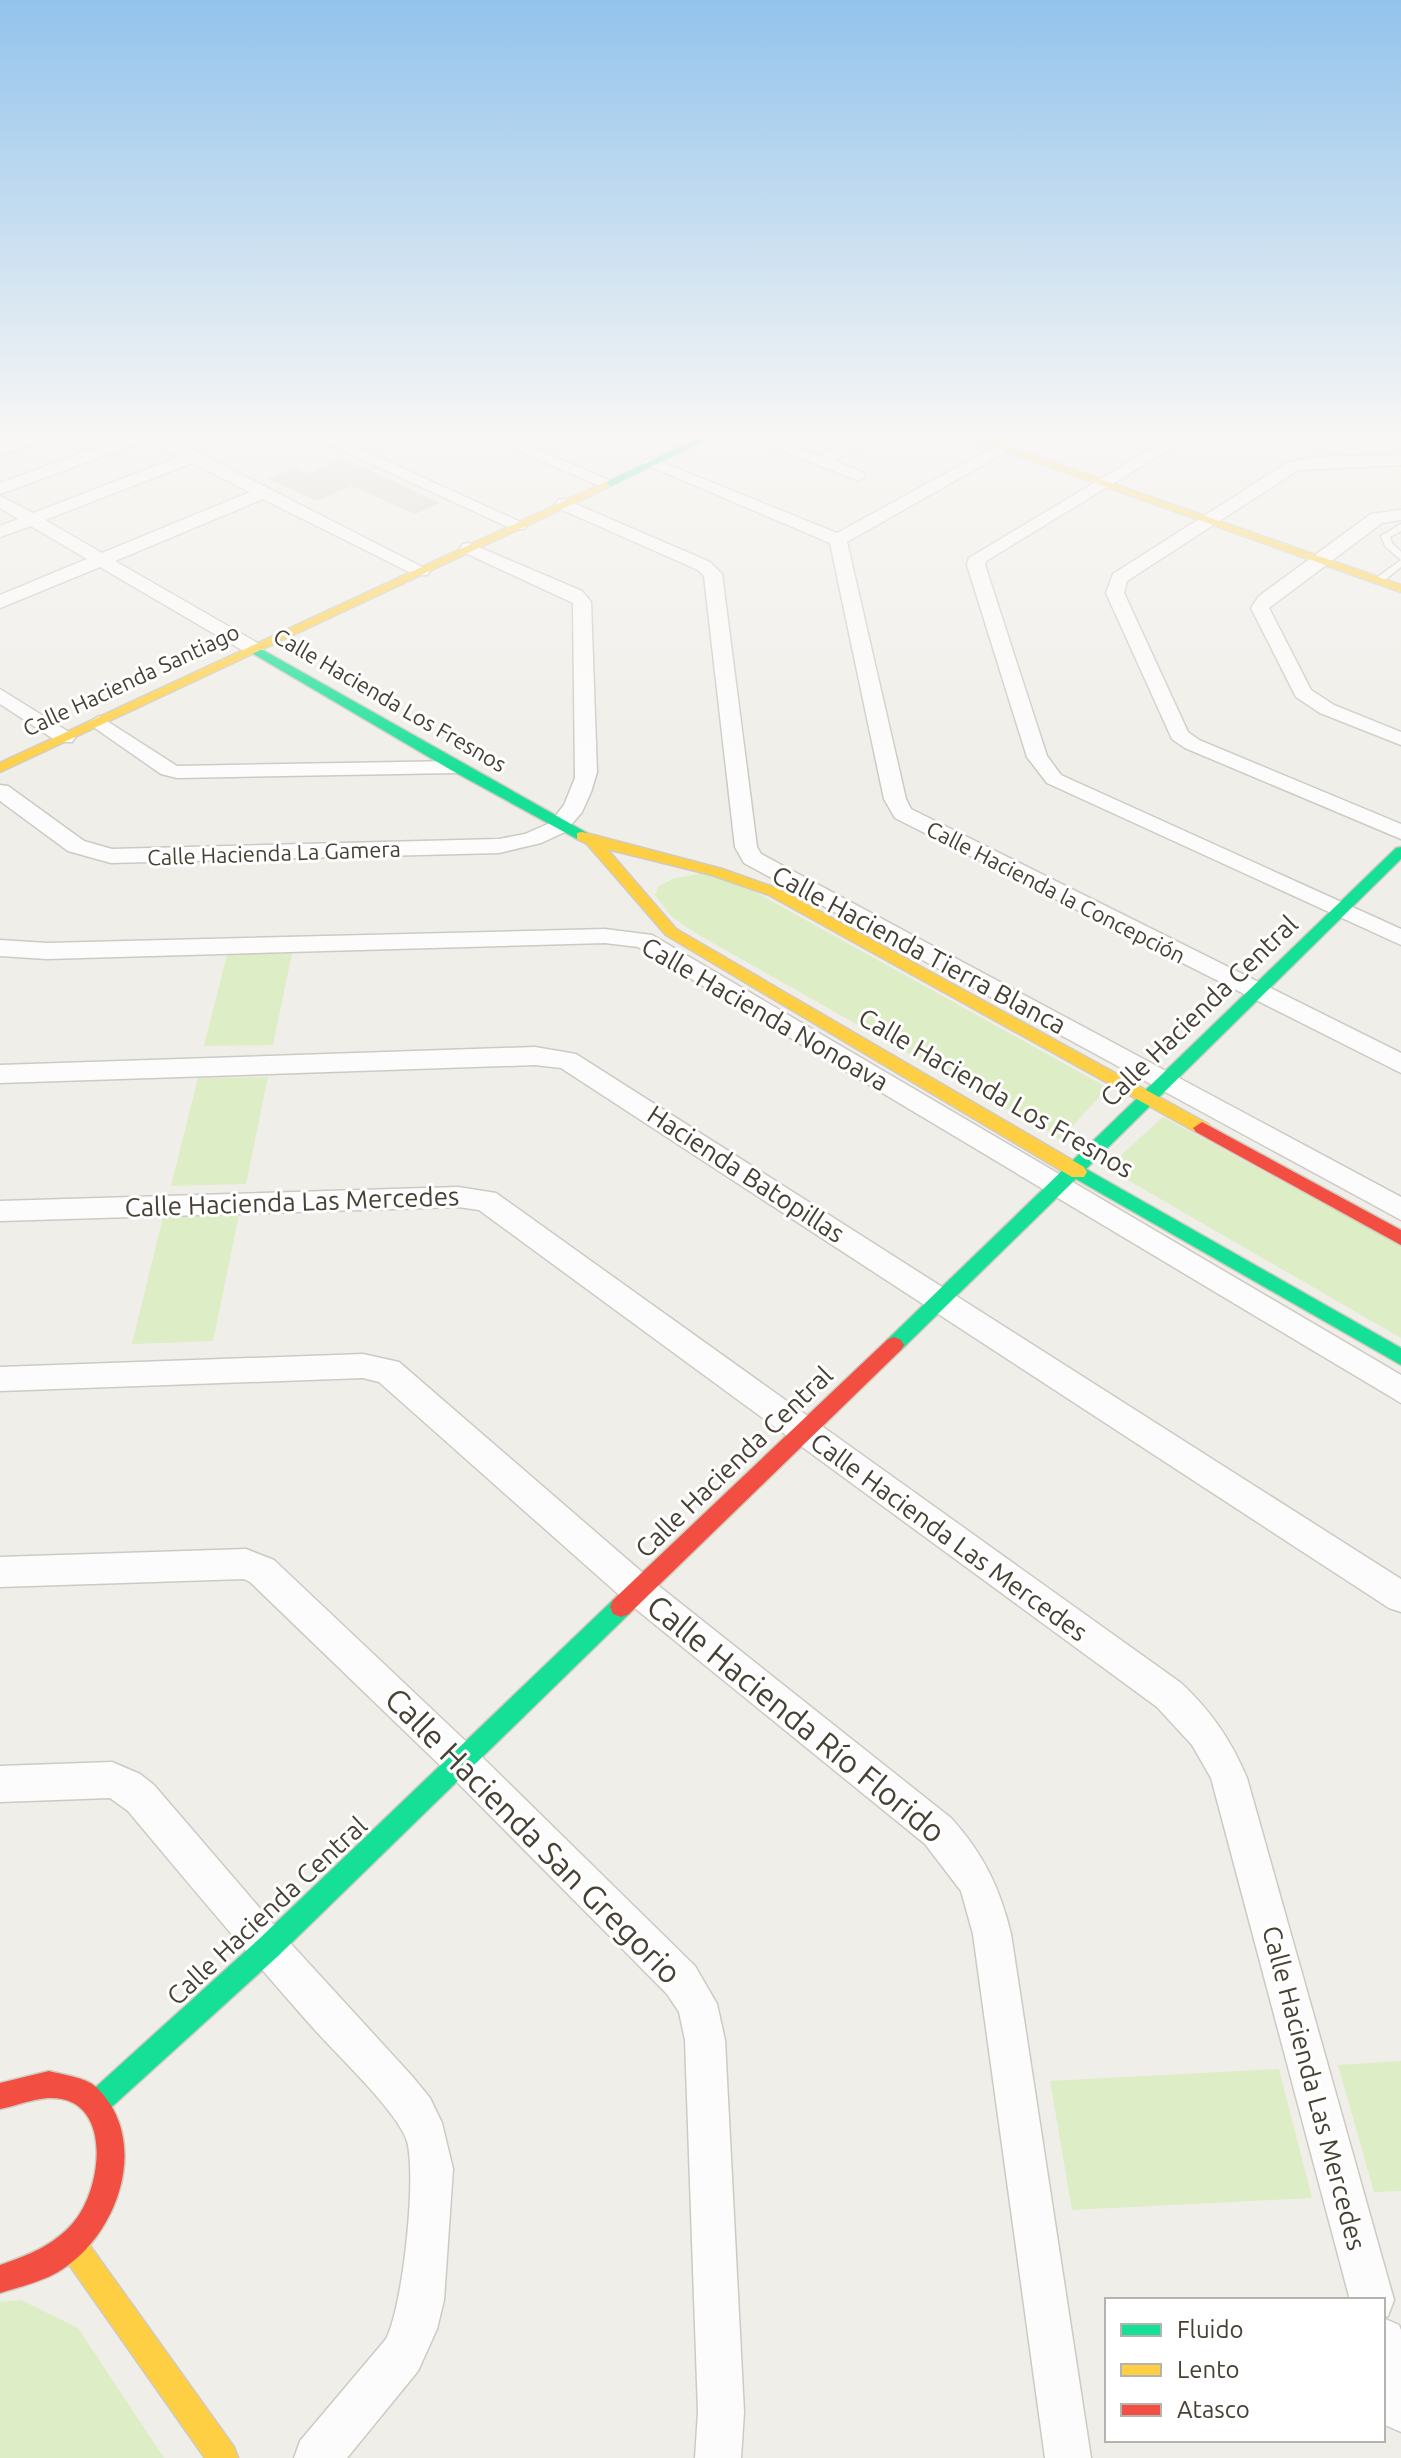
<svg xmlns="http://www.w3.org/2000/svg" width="1401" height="2458" font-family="Ubuntu,sans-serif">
<rect width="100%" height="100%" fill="#f0eee8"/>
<g fill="#ddedc5">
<path d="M705 873 732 879 1108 1088 1060 1139 697 934 672 917 655 895 659 886 675 878Z"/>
<path d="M292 953 273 1045 204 1046 227 955Z"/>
<path d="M268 1077 246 1184 171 1186 198 1078Z"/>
<path d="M1163 1117 1401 1246V1338L1107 1168Z"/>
<path d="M239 1215 213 1341 132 1344 163 1217Z"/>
<path d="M1401 2061V2191L1374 2192 1338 2065Z"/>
<path d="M1279 2069 1312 2198 1072 2210 1050 2081Z"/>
<path d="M21 2300 78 2328 164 2458H0V2302Z"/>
</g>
<path fill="#d8d5cf" d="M342 459 374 472 440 503 415 514 351 486 317 501 268 479 294 468 308 474Z"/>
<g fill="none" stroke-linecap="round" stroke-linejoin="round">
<g stroke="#cdcac4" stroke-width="3">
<g id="lane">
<path d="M1401 524V531L1390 537 1392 543 1401 552V560L1385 546 1381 536Z"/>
<path d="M1401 560V567L1381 583H1375V579Z"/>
</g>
</g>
<g stroke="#cdcac4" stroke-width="3">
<g id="street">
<path d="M38 433H60L0 456V446Z"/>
<path d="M136 433H160L430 571 427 575H415L263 499 115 561 261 645 264 649 261 653H247L100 567 0 608V595L87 559 31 526 0 537V526L18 519 0 508V496L33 513 179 457 147 440 0 494V483ZM192 463 250 492 102 553 45 520Z"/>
<path d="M305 433H325L527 525 524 529H512Z"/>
<path d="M478 433H499L616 483 608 488 602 487Z"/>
<path d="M652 433H674L699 444 691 449Z"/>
<path d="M736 433H758L820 456 865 433H884L834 461 863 472 865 475 863 478 857 480Z"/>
<path d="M1020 433H1039L847 542 906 799 911 809 1401 1053V1073L895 818 884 799 830 543 642 463 650 458 656 460 837 533Z"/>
<path d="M1177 433H1196L986 561 985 565 1047 756 1061 775 1401 929V945L1047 783 1027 757 967 565 969 558Z"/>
<path d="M1401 455V465L1298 470 1127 581 1124 593 1188 732 1199 740 1401 824V839L1185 748 1172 739 1106 593 1113 574 1287 463 1314 457Z"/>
<path d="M564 499 710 562 722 574 757 847 761 854 1401 1197V1220L744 863 735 847 704 576 698 570 558 508 556 504 558 500Z"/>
<path d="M1401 510V520L1382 523 1269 608 1311 690 1334 705 1401 732V745L1320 713 1296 697 1251 608 1259 596 1371 514Z"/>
<path d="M469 543 582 591 591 602 597 772 591 792 582 812 565 832 541 843 499 853 111 863 68 851 0 801V785L8 786 84 841 112 849 499 839 525 834 550 823 564 805 575 778 573 603 463 552 460 548 463 544Z"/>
<path d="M0 689 72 734 75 738 72 742H58L0 704Z"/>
<path d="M99 716 177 766 456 761 466 767 456 773 177 778 161 774 92 726 89 722Z"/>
<path d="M605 929 652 935 1401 1375V1403L638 947 605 943 47 959 0 956V940L47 943Z"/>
<path d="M535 1047 576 1054 1401 1579V1612L1389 1608 561 1068 535 1065 0 1083V1065Z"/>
<path d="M458 1187 496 1193 1181 1683C1211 1711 1231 1740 1247 1778L1394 2300 1388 2316 1383 2318V2300H1350L1211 1778 1192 1745 1157 1707 479 1210 458 1207 0 1221V1201Z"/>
<path d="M363 1354 399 1362 650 1579 951 1818C983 1853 1000 1888 1011 1934L1091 2458H1045L973 1934 961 1891 925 1844 626 1601 379 1382 363 1378 0 1391V1367Z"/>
<path d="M246 1549 274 1560 475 1750 695 1966 717 2004 725 2040 744 2412 741 2458H695L698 2412 685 2040 679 2012 667 1994 449 1774 250 1582 244 1579 0 1587V1557Z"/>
<path d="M112 1762 140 1774 154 1785 282 1934 412 2076 430 2098 442 2123 453 2169 444 2300 437 2329 418 2371 347 2458H294L300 2441 386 2339C403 2306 417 2177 407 2141 398 2112 336 2054 314 2029 250 1957 189 1884 128 1811L110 1798 0 1802V1766Z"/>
<path d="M1383 2318 1399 2325 1401 2330V2432L1385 2425 1383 2421Z"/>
</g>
</g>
<g stroke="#d0cbbe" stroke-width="3">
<g id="fast">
<path d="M709 433H721L609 487 600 485Z"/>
<path d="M254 645 587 833 589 836 587 839H577L451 770 250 652 248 649Z"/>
<path d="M1401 847V859L1086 1169 1401 1348V1365L1076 1179 901 1350 894 1353 887 1350 884 1345 887 1340 1396 848Z"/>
<path d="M621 1597 629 1600 632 1607 629 1614 277 1957 105 2113 96 2117 87 2113 83 2104 87 2095 259 1939 613 1600Z"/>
</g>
</g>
<g stroke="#d0cbbe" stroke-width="3">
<g id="slow">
<path d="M955 433H969L1401 585V592Z"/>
<path d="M605 482 610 485 609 487 0 772V763Z"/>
<path d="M582 832 722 869 779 889 1208 1124 1211 1128 1208 1132H1196L769 895 712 875 607 849 676 929 1084 1167 1087 1172 1084 1177H1072L666 935 587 844 577 839V833Z"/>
<path d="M73 2232 83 2236 234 2447 238 2458H205L63 2256 59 2246 63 2236Z"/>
</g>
</g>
<g stroke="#d0cbbe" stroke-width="3">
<g id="jam">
<path d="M1202 1122 1401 1230V1245L1196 1132 1193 1128Z"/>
<path d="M894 1337 901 1340 904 1345 901 1350 629 1614 621 1617 613 1614 610 1607 613 1600 887 1340Z"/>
<path d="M49 2071C63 2075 85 2077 96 2087 152 2140 118 2237 58 2272 41 2282 19 2287 0 2293V2265C28 2255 53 2246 73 2223 103 2189 114 2095 48 2098 32 2099 15 2106 0 2109V2083Z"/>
</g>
</g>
<use href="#lane" fill="#fdfcfc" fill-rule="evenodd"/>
<use href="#street" fill="#fdfcfc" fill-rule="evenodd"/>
<use href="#fast" fill="#16e098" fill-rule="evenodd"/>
<use href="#slow" fill="#ffcf43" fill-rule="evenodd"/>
<use href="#jam" fill="#f24e42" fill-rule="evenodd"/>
</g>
<linearGradient id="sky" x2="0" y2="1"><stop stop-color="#93c3ec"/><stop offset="0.56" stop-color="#f8f7f5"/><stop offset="1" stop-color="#f8f7f5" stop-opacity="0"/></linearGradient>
<rect width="1401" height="777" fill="url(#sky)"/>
<g text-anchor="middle" stroke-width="6" stroke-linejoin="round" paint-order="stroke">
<g font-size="22" fill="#474034" stroke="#fff">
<text transform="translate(131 680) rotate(-25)" y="8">Calle Hacienda Santiago</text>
<text transform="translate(390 700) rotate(30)" y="8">Calle Hacienda Los Fresnos</text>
<text transform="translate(274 853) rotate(-2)" y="8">Calle Hacienda La Gamera</text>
<text transform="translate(1056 892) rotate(27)" y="8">Calle Hacienda la Concepción</text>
</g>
<g font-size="26" fill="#474034" stroke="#fff">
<text transform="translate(919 950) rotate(28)" y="9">Calle Hacienda Tierra Blanca</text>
<text transform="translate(1199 1011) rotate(-44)" y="9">Calle Hacienda Central</text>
<text transform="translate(765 1014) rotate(30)" y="9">Calle Hacienda Nonoava</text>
<text transform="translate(996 1093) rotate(30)" y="9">Calle Hacienda Los Fresnos</text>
<text transform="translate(746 1174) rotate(33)" y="9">Hacienda Batopillas</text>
<text transform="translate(292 1202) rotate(-2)" y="9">Calle Hacienda Las Mercedes</text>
<text transform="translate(734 1462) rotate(-44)" y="9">Calle Hacienda Central</text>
<text transform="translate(949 1537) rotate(36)" y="9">Calle Hacienda Las Mercedes</text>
<text transform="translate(267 1911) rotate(-43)" y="9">Calle Hacienda Central</text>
<text transform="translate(1314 2088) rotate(75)" y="9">Calle Hacienda Las Mercedes</text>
</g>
<g font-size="32" fill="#474034" stroke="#fff">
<text transform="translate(796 1719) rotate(39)" y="11">Calle Hacienda Río Florido</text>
<text transform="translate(533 1836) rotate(45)" y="11">Calle Hacienda San Gregorio</text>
</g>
</g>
<rect x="1105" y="2298" width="280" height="144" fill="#ffffff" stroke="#b5b3ae" stroke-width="2"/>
<rect x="1121" y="2324" width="40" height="12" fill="#16e098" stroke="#b5b3ae" stroke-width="2"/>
<text x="1177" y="2338" font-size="24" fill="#474034">Fluido</text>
<rect x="1121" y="2364" width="40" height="12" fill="#ffcf43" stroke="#b5b3ae" stroke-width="2"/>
<text x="1177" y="2378" font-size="24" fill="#474034">Lento</text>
<rect x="1121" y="2404" width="40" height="12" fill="#f24e42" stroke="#b5b3ae" stroke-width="2"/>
<text x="1177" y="2418" font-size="24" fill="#474034">Atasco</text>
</svg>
